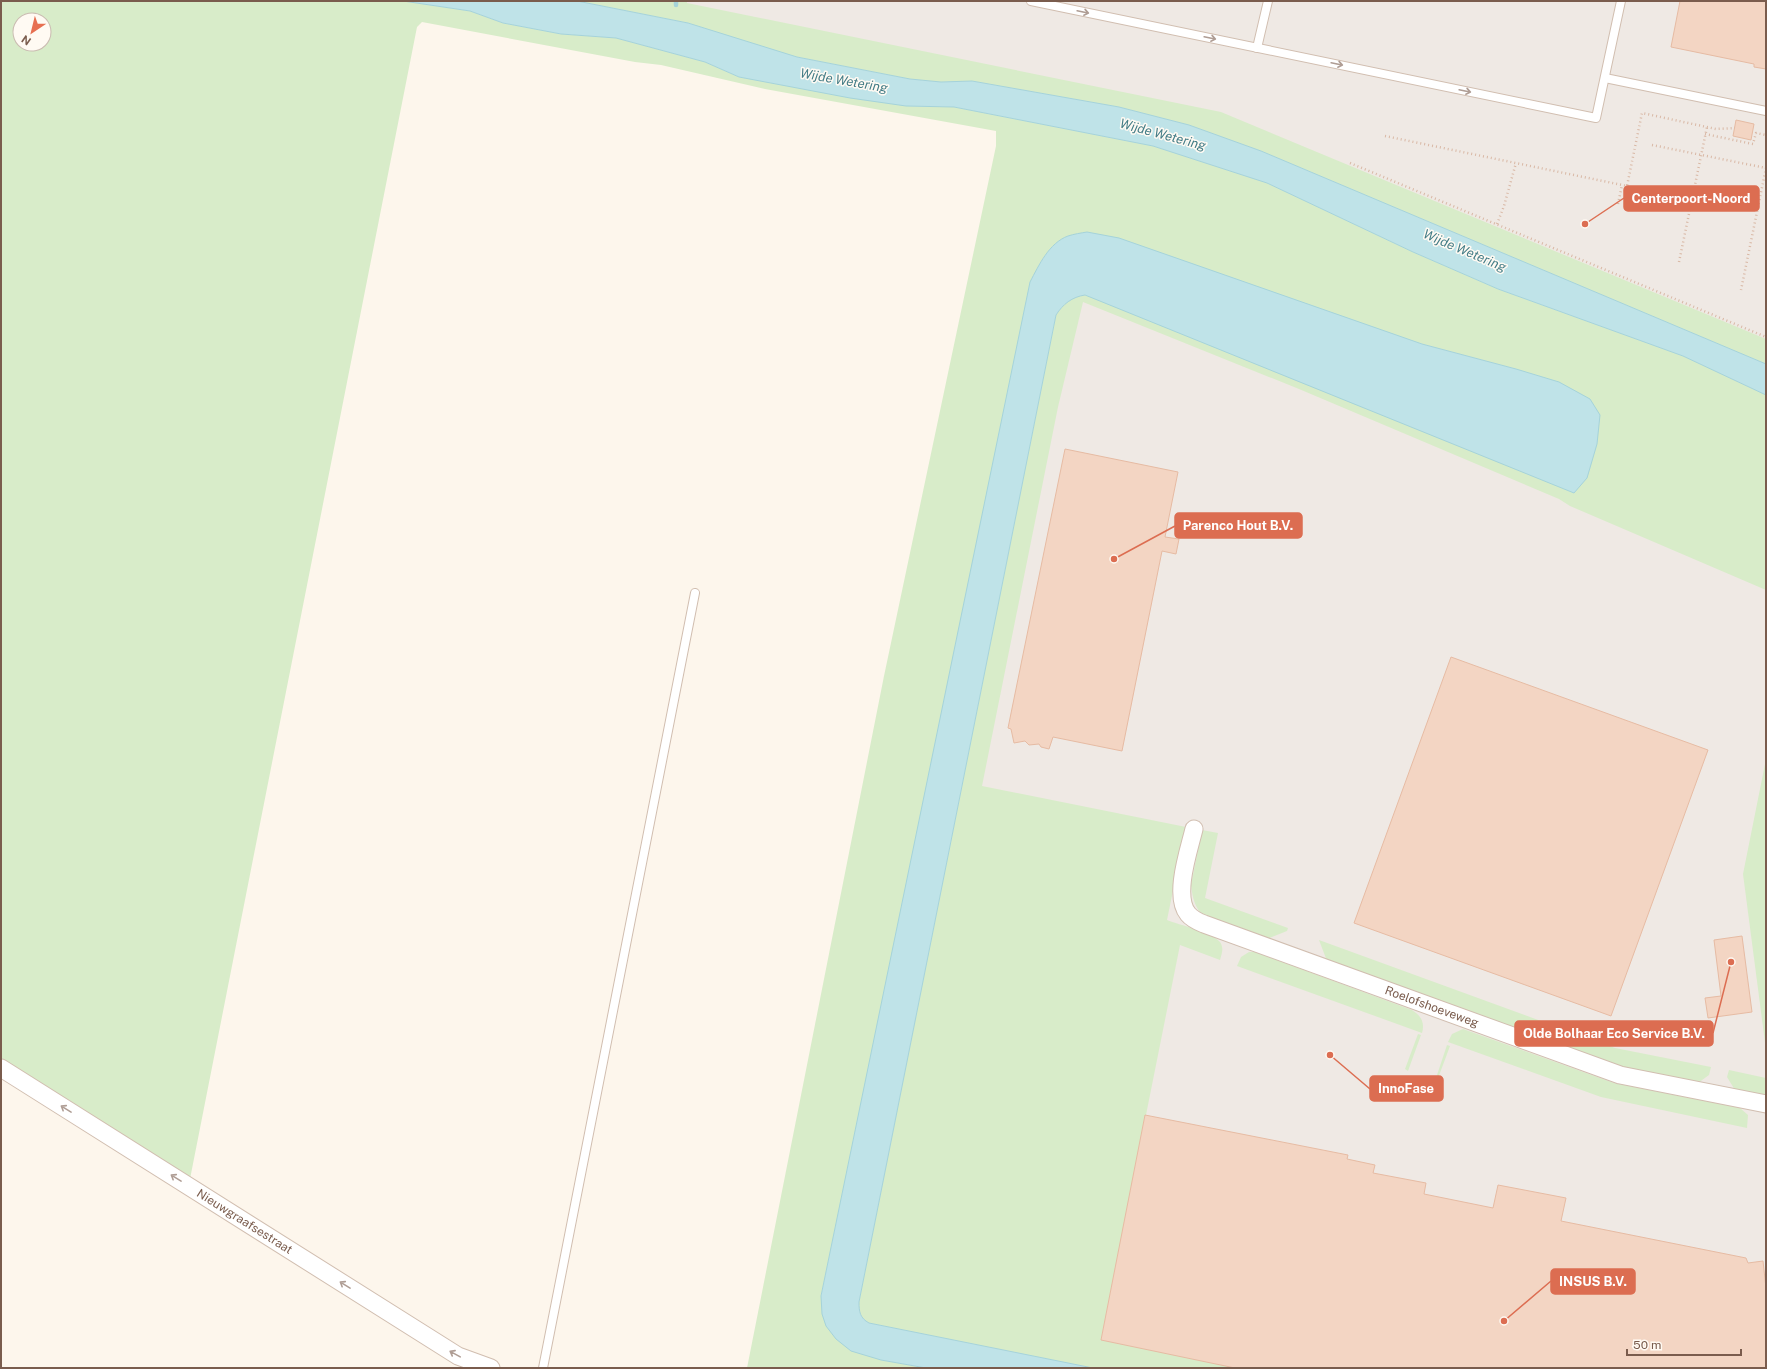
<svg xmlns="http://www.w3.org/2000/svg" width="1767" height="1369" font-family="'Public Sans',sans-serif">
<rect width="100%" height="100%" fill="#fdf6ec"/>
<path fill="#efe9e4" d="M674 1H1766V1368H1029L840 1331 1042 291 1620 316Z"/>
<g fill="#d8ecc9" fill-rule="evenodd">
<path d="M1 1H403L470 11 503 23 561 34 616 38 705 62 739 77 906 106 954 107 1153 146 1267 183 1413 252 1498 289 1683 356 1766 395V590L1570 506 1559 499 1299 389 1083 302 1058 407 982 786 1186 827 1167 920C1179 925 1212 932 1220 942 1224 948 1222 953 1220 960L1180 945 1101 1340 1241 1368H1093L869 1323C860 1318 859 1312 859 1302L1056 315C1063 304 1072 297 1085 295L1516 369 1422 344 1068 236 1051 248 1040 263 821 1296 881 1360 926 1368H747L884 676 996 146V131L765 89 661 65 635 62 422 22 417 27 190 1179 1 1060ZM20 20H44V44H20Z"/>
<path d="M577 1H687V3L1221 112 1766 339V364L1261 151 1189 125 1119 107 972 81 941 82 910 79 797 57 760 48 688 23Z"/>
<path d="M1766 759V1050L1743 874Z"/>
<path d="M1202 830 1218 833 1205 898 1288 928 1287 931 1267 939C1252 934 1209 921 1200 912 1194 905 1192 894 1191 885Z"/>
<path d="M1319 940 1615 1048 1711 1067 1709 1075 1698 1083 1625 1068 1327 961Z"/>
<path d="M1249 952H1255L1412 1010C1421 1016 1425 1022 1422 1033L1237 966 1241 957Z"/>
<path d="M1463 1029 1614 1083 1740 1108 1748 1115 1747 1128 1601 1097 1448 1042 1452 1034Z"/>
<path d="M1418 1034 1421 1035 1408 1071 1405 1069Z"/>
<path d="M1447 1045 1450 1046 1437 1081H1435Z"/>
<path d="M1729 1070 1766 1078V1096L1735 1090 1727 1077Z"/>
</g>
<g fill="#bfe3e8" stroke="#a5d3da">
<path d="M403 1H577L688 23 797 57 910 79 941 82 972 81 1119 107 1189 125 1261 151 1766 364V395L1683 356 1498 289 1413 252 1267 183 1153 146 954 107 906 106 850 98 739 77 705 62 616 38 561 34 503 23 470 11Z"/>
<path d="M1087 232 1119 238 1422 344 1516 369 1559 382 1590 399 1600 415 1597 444 1587 478 1574 493 1085 295C1072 297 1063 304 1056 315L859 1302C859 1312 860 1318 869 1323L1093 1368H926L881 1360 851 1351 836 1339 826 1326 822 1314 821 1296 1030 282C1039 265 1049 243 1068 236 1074 234 1081 233 1087 232Z"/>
</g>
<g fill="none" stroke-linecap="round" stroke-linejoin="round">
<path stroke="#a5d3da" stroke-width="4.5" d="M676 5V1"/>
</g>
<g fill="#f3d5c3" stroke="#e6bba3">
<path d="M1680 1H1766V69L1754 67V64L1671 47Z"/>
<path d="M1736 120 1754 124 1751 140 1733 136Z"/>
<path d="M1065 449 1178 472 1165 537 1179 539 1176 554 1162 551 1122 751 1053 737 1049 749 1041 747 1039 744 1029 745 1025 741 1014 743 1011 729 1008 728Z"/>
<path d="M1451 657 1708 750 1611 1016 1354 923Z"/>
<path d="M1742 936 1752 1012 1708 1018 1705 998 1721 996 1714 940Z"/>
<path d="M1145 1115 1348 1155 1347 1159 1375 1165 1373 1173 1426 1183 1424 1194 1493 1208 1498 1185 1566 1198 1561 1221 1746 1258 1748 1263 1763 1261 1766 1288V1368H1235L1101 1340Z"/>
</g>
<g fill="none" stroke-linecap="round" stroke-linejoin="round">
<g stroke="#d1beb0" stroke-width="10">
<g id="service">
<path d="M1031 1 1596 118 1621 1"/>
<path d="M1257 48 1268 1"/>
<path d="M1605 78 1766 111"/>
<path d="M543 1368 695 593"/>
</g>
</g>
<g stroke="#d1beb0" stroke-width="19">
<g id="minor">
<path id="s1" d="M1194 829C1189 850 1173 896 1188 914 1192 919 1199 922 1204 924L1620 1075 1766 1104"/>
<path id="s2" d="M1 1068 458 1356 491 1368"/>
</g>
</g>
<g stroke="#d9b8a5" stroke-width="2.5" stroke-dasharray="1 3" stroke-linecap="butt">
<path d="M1705 134 1753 144 1756 133 1766 135"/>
<path d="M1385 136 1627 186 1642 113 1716 129 1735 128"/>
<path d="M1652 145 1766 168 1741 290"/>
<path d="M1350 163 1766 337"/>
<path d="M1618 204 1622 185"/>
<path d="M1497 224 1504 206 1516 163"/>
<path d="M1679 262 1707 127"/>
</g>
<use href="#service" stroke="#fff" stroke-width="8"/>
<use href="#minor" stroke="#fff" stroke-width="17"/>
</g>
<defs><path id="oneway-shaft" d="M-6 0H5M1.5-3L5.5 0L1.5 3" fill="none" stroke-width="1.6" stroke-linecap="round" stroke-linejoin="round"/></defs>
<g stroke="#af9d94">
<use href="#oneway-shaft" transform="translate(1083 12) rotate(12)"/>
<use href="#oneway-shaft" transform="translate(1210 38) rotate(12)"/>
<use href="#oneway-shaft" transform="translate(1337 64) rotate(12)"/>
<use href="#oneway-shaft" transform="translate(1465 91) rotate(12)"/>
<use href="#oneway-shaft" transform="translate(66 1109) rotate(-148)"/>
<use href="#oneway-shaft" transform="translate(176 1178) rotate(-148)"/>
<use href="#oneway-shaft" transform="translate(345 1285) rotate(-148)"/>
<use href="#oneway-shaft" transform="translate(455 1354) rotate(-151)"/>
</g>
<g text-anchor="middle" stroke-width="3" stroke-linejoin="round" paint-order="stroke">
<g font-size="12" fill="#7a5c4d" stroke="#fffaf3">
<text dy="4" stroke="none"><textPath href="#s1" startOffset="349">Roelofshoeveweg</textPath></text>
<text dy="4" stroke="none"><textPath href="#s2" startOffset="288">Nieuwgraafsestraat</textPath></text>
</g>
<g font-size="13" font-style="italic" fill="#437c86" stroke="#fffaf3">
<text transform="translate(844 80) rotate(10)" y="5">Wijde Wetering</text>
<text transform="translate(1163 134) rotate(15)" y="5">Wijde Wetering</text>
<text transform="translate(1465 250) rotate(23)" y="5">Wijde Wetering</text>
</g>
</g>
<path fill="none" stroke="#dc6d51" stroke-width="1.5" d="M1585 224L1624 198M1114 559L1175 526M1731 962L1713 1033M1330 1055L1370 1089M1504 1321L1551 1281"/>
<g fill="#dc6d51" stroke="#fffaf3" stroke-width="1.5">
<circle cx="1585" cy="224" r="4"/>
<circle cx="1114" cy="559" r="4"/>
<circle cx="1731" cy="962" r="4"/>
<circle cx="1330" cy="1055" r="4"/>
<circle cx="1504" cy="1321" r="4"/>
</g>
<g fill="#dc6d51" stroke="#dc6d51" stroke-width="1.5">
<rect x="1624" y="186" width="135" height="25" rx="4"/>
<rect x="1175" y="513" width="127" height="25" rx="4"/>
<rect x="1515" y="1021" width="198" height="25" rx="4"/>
<rect x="1370" y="1076" width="73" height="25" rx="4"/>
<rect x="1551" y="1269" width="84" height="25" rx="4"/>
</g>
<g font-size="13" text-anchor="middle" font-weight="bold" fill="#fff">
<text x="1691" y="203">Centerpoort-Noord</text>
<text x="1238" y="530">Parenco Hout B.V.</text>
<text x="1614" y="1038">Olde Bolhaar Eco Service B.V.</text>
<text x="1406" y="1093">InnoFase</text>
<text x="1593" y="1286">INSUS B.V.</text>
</g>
<rect width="1767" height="1369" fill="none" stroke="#7a5c4d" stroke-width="4"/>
<g transform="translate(32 32) rotate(215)"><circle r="19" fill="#fffaf3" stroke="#cabbb1"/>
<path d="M0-3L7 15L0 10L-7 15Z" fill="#e76f51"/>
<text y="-6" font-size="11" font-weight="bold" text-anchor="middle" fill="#7a5c4d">N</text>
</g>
<path d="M1627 1349v6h114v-6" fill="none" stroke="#7a5c4d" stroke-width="2"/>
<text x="1633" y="1349" font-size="12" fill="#7a5c4d" stroke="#fffaf3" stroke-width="3" paint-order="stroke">50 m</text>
</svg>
